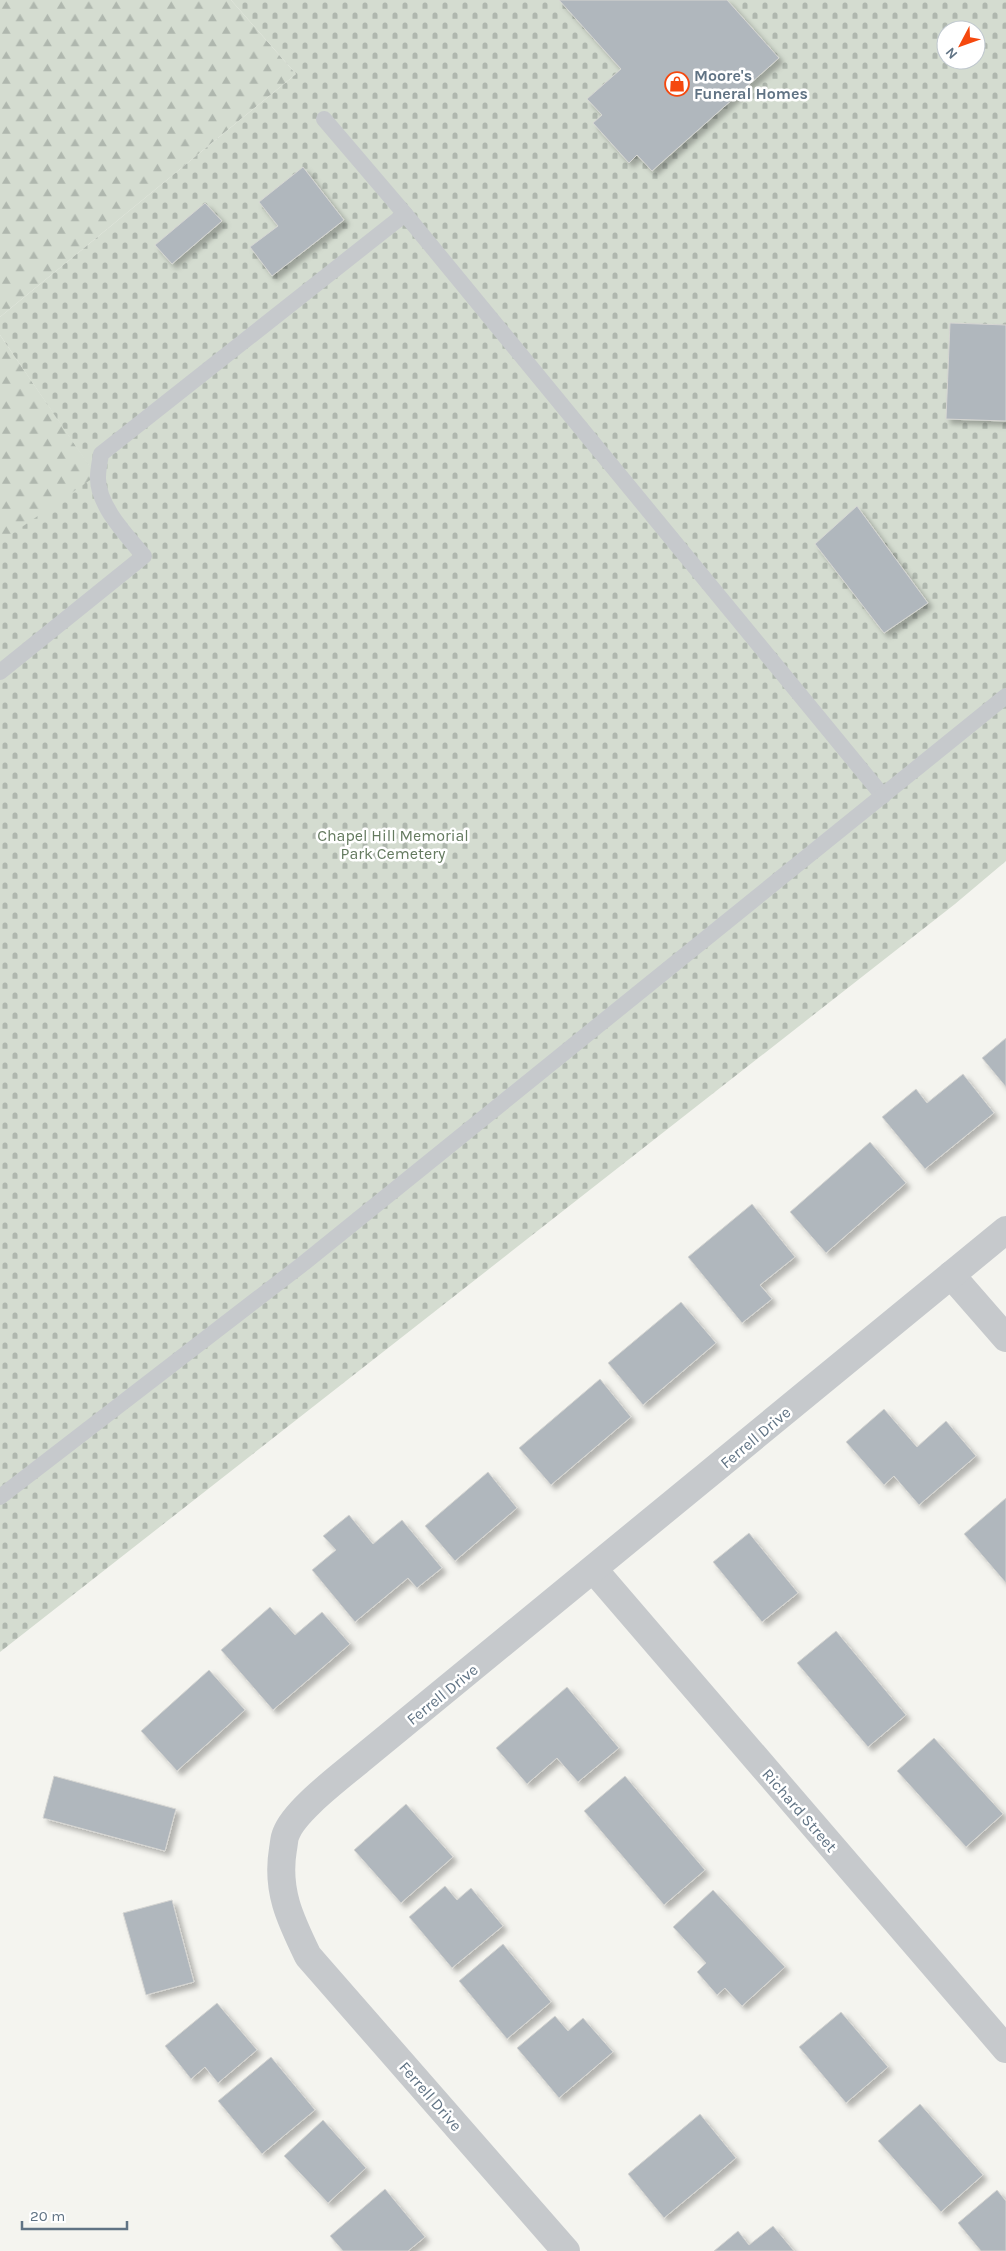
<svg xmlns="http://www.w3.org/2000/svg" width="1006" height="2251" font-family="Karla,sans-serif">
<defs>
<pattern id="forest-firs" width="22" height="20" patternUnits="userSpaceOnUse" patternTransform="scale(1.25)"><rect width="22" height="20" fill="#d4dcd0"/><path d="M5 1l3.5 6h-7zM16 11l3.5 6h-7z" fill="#afb7ae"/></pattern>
<pattern id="cemetery-stones" width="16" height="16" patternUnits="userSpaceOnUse" patternTransform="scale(1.25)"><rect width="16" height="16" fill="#d4dcd0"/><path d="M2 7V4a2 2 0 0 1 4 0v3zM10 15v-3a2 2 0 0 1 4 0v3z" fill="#afb7ae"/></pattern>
<filter id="shadow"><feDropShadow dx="4.5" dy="4.5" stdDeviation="2.5" flood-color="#0004"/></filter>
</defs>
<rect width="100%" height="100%" fill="#f4f4ef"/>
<g fill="url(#forest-firs)">
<path d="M0 0H231L296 74 0 317Z"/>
<path d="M0 335 98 478 2 542H0Z"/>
</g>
<path fill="url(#cemetery-stones)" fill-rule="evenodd" d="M231 0H1006V861L955 904 0 1652V542L96 476 0 335V317L296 74ZM946 30H976V60H946Z"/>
<g fill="#b0b7bd" stroke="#d5d5d2" filter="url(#shadow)">
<path d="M559 0H727L779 58 652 171 637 155 629 163 593 123 602 115 587 99 621 69Z"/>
<path d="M303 167 344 220 272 276 250 247 278 226 259 202Z"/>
<path d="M205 203 222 221 172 264 155 245Z"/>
<path d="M950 323 1006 325V421L946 419Z"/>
<path d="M857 506 928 603 884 633 815 544Z"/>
<path d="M1006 1038V1087L982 1058Z"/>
<path d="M963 1074 994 1113 925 1169 882 1117 916 1089 927 1103Z"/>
<path d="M870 1142 906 1183 826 1253 790 1212Z"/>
<path d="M752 1204 795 1257 760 1285 772 1299 742 1323 688 1257Z"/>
<path d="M681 1302 716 1343 643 1405 608 1363Z"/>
<path d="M600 1379 631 1417 551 1485 519 1448Z"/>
<path d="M884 1409 917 1447 946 1421 976 1456 919 1505 894 1476 884 1485 846 1442Z"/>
<path d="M488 1472 517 1508 455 1561 425 1526Z"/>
<path d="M1006 1498V1583L964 1534Z"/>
<path d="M349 1515 373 1544 402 1520 442 1568 417 1588 408 1578 355 1622 312 1570 336 1550 323 1536Z"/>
<path d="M749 1533 798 1593 762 1622 713 1562Z"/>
<path d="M270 1607 295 1635 322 1612 350 1644 273 1710 221 1650Z"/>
<path d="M836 1631 906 1715 868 1747 797 1663Z"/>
<path d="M209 1670 245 1710 177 1771 141 1731Z"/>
<path d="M567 1687 619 1748 578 1782 557 1758 527 1784 496 1748Z"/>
<path d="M934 1738 1003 1814 966 1847 897 1771Z"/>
<path d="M54 1776 176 1809 165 1851 43 1818Z"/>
<path d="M625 1776 705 1870 664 1905 584 1811Z"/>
<path d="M406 1804 453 1857 401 1903 354 1850Z"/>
<path d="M445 1886 457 1900 471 1888 503 1926 452 1968 409 1917Z"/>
<path d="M713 1890 785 1967 742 2006 725 1988 717 1995 697 1972 706 1963 673 1927Z"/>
<path d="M172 1900 194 1982 146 1995 123 1913Z"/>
<path d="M503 1944 551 2002 507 2039 459 1981Z"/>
<path d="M217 2003 257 2050 218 2083 205 2067 191 2079 165 2046Z"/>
<path d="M841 2012 888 2067 846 2103 799 2047Z"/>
<path d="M555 2016 568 2031 583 2018 613 2052 559 2098 517 2048Z"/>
<path d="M271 2057 315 2110 262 2154 218 2101Z"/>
<path d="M920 2104 983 2175 941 2212 878 2141Z"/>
<path d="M700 2114 736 2158 664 2218 628 2174Z"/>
<path d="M323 2120 366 2168 328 2203 284 2156Z"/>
<path d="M385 2189 425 2237 408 2251H343L330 2236Z"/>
<path d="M997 2190 1006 2201V2251H981L958 2223Z"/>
<path d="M773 2226 794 2251H714L738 2231 749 2245Z"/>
</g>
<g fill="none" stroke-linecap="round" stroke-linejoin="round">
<g stroke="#c6c9cc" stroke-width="16">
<path d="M324 119 405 214 883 796"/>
<path d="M0 672 144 556C127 536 97 505 98 477 98 469 100 461 101 454L405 214"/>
<path d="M0 1497 304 1263 1006 696"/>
</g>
<g stroke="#c6c9cc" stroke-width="28">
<path d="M951 1275 1006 1338"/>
<path d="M594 1570 1006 2049"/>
<path d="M566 2251 308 1956C290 1919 276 1890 283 1849 284 1844 284 1838 286 1834 294 1811 340 1777 360 1760L1006 1230"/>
</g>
</g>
<defs>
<g id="shop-ring" transform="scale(1.25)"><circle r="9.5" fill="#fff" stroke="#f5480e" stroke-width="1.5"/><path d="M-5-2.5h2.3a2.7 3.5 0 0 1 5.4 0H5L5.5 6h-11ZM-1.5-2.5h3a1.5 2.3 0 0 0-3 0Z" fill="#f5480e"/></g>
</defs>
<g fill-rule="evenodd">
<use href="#shop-ring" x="677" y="84"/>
</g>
<g text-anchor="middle" stroke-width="5" stroke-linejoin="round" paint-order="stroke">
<g font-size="16" font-weight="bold" fill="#607384" stroke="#fff" text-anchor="start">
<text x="694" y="81">Moore's<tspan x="694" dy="18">Funeral Homes</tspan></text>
</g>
<g font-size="16" fill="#647a5f" stroke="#fff">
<text x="393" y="841">Chapel Hill Memorial<tspan x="393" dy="18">Park Cemetery</tspan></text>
</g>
<g font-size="16" fill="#607384" stroke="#fff">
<text transform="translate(755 1437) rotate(-40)" y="6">Ferrell Drive</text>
<text transform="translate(442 1694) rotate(-39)" y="6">Ferrell Drive</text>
<text transform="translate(800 1810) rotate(49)" y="6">Richard Street</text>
<text transform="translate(431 2096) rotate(49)" y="6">Ferrell Drive</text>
</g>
</g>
<g transform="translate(961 45) rotate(229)"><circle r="24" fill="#ffffff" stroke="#bfc7ce"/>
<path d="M0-4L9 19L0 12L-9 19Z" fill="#f5480e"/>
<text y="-8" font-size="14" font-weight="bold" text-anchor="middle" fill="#607384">N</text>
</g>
<path d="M22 2221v8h105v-8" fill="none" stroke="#607384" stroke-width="2.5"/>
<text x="30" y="2221" font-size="15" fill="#607384" stroke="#ffffff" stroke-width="4" paint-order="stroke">20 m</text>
</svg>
